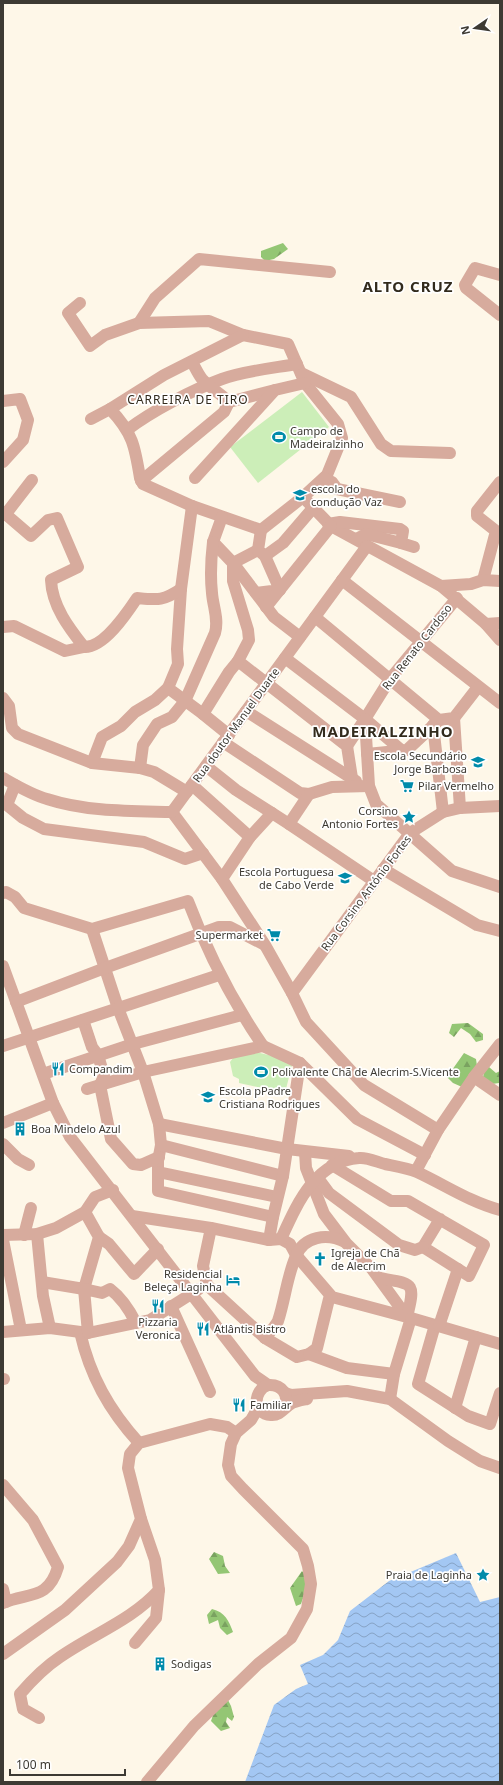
<svg xmlns="http://www.w3.org/2000/svg" width="503" height="1785" font-family="'Noto Sans',sans-serif">
<defs>
<pattern id="forest-firs" width="22" height="20" patternUnits="userSpaceOnUse"><rect width="22" height="20" fill="#94c674"/><path d="M5 1l3.5 6h-7zM16 11l3.5 6h-7z" fill="#7aa260"/></pattern>
<pattern id="water-waves" width="16" height="10" patternUnits="userSpaceOnUse"><rect width="16" height="10" fill="#a3c7f3"/><path d="M0 5q4-4 8 0t8 0" fill="none" stroke="#86a3c5"/></pattern>
</defs>
<rect width="100%" height="100%" fill="#fef7e8"/>
<g fill="url(#forest-firs)">
<path d="M283 243 288 249 274 259 265 261 261 257V251Z"/>
<path d="M468 1023 483 1034V1040L476 1042 470 1034 461 1028 454 1037 449 1033 452 1024Z"/>
<path d="M464 1053 476 1059 477 1066 462 1087 453 1083 446 1076 452 1070Z"/>
<path d="M489 1067 496 1073 500 1071 499 1083 492 1084 483 1077 485 1069Z"/>
<path d="M214 1552 223 1556 225 1566 230 1573 218 1574 209 1559Z"/>
<path d="M302 1571C312 1581 305 1593 301 1604L296 1606 290 1588Z"/>
<path d="M212 1609C225 1612 229 1621 233 1632L227 1635 220 1628 218 1620 209 1624 207 1615Z"/>
<path d="M228 1700 231 1706 234 1717 232 1721 227 1717 226 1722 230 1728 221 1731 211 1721 215 1709Z"/>
</g>
<g fill="#cceeb8">
<path d="M302 392 329 427 258 483 230 447Z"/>
<path d="M256 1052 293 1061 285 1093 239 1083V1079L233 1076 230 1062 233 1058Z"/>
</g>
<path fill="url(#water-waves)" d="M456 1553 480 1602 500 1597V1782H245L274 1705 296 1689 308 1684 300 1665 323 1655 338 1640 350 1611 389 1581Z"/>
<g fill="none" stroke-linecap="round" stroke-linejoin="round">
<g stroke="#d7ab9d" stroke-width="12">
<path d="M500 275 475 268 465 285 466 288 500 315"/>
<path d="M80 303 68 313 90 346 105 335 139 323 209 321 243 335 288 344 305 383 338 424 342 438 327 475 303 497 331 526 441 586 486 624 500 640"/>
<path d="M139 323 155 298 199 259 330 272"/>
<path d="M301 373 351 397 381 444 391 451 450 453"/>
<path d="M3 401 20 399 28 420 23 440 3 462"/>
<path d="M229 402 275 390"/>
<path d="M110 409 164 375 243 335"/>
<path d="M91 419 110 409C133 433 135 447 140 478L143 484 192 506 261 530 303 497"/>
<path d="M127 430C152 411 192 390 222 379 243 371 274 368 297 364"/>
<path d="M195 478 275 390 305 383"/>
<path d="M324 478 332 482 337 489 400 502"/>
<path d="M141 481 224 412 229 402C220 393 210 388 202 379 198 374 195 367 192 362"/>
<path d="M192 506 181 589 177 649 178 664 168 688 203 714"/>
<path d="M3 512 31 536 48 520 57 518 78 567 51 580C52 606 69 628 84 647L65 651 14 626 3 627"/>
<path d="M5 515 32 480"/>
<path d="M222 517 213 542 233 563 274 617 300 637"/>
<path d="M328 524 340 522 400 529 403 531 401 543 414 547"/>
<path d="M356 539 366 534 401 543"/>
<path d="M258 550 233 563V581L248 630 249 640 238 661 347 746 352 778"/>
<path d="M265 556 283 543 313 508"/>
<path d="M342 580 500 703"/>
<path d="M483 580 496 531 477 516V511L500 482"/>
<path d="M441 586 471 584 483 580 500 581"/>
<path d="M256 593 280 590 265 556 258 550 261 530"/>
<path d="M457 598 390 679 365 719 369 786 376 804 452 871 500 887"/>
<path d="M266 607 331 526"/>
<path d="M315 617 439 720 454 718 478 687"/>
<path d="M486 624 500 623"/>
<path d="M84 647C104 648 127 613 137 598 158 600 163 601 181 589"/>
<path d="M285 658 365 719 400 749"/>
<path d="M3 698 9 706 12 728 18 734 92 763 140 768 154 772 187 792"/>
<path d="M246 711 356 781"/>
<path d="M454 718 460 808"/>
<path d="M433 725 443 812"/>
<path d="M229 735 203 714 229 672 238 661"/>
<path d="M223 742 300 793 309 794 332 787 369 786"/>
<path d="M347 746 365 719"/>
<path d="M367 754 407 750 437 722"/>
<path d="M92 763 102 737 121 726 135 712 155 700 168 688"/>
<path d="M206 766 236 790 272 813"/>
<path d="M140 768 143 745 157 724 172 717 185 701 215 633C219 619 213 607 212 593 210 575 211 559 213 542"/>
<path d="M3 778C17 786 32 795 47 799 87 812 131 811 172 812"/>
<path d="M15 785 7 805 23 818 44 829 144 842 185 859 203 853"/>
<path d="M192 785 250 837 222 879"/>
<path d="M172 812 222 879 265 945 292 993 306 1022 364 1085 438 1130"/>
<path d="M172 812 367 546"/>
<path d="M289 824 374 881"/>
<path d="M250 837 272 813 289 824 309 794"/>
<path d="M383 869 477 925 500 931"/>
<path d="M3 893 6 892 15 897 24 908 92 929 188 901C208 954 231 999 263 1046L143 1072 87 1089"/>
<path d="M92 929 118 1008 143 1072 159 1124 161 1145 158 1161V1191L273 1217 269 1240"/>
<path d="M3 966 53 1103 70 1137 255 1376 268 1385"/>
<path d="M292 993 410 833 443 812 460 808 500 806"/>
<path d="M16 1002 105 968 219 927H230L263 944"/>
<path d="M83 1020 92 1047 98 1055 104 1076 100 1085 111 1139 133 1164 141 1165 159 1157"/>
<path d="M3 1046 219 975"/>
<path d="M263 1046 300 1063 357 1119 425 1155"/>
<path d="M43 1074 133 1044 242 1015"/>
<path d="M474 1077 500 1095"/>
<path d="M3 1123 53 1103"/>
<path d="M159 1124 287 1149 349 1156"/>
<path d="M3 1144 18 1159 29 1165"/>
<path d="M161 1145 283 1176"/>
<path d="M305 1152 306 1168 324 1214 346 1243 372 1269 407 1317 411 1318 394 1374 390 1399"/>
<path d="M332 1165 391 1201H408L484 1245 469 1276 423 1247 440 1219"/>
<path d="M416 1171 438 1130 474 1077 500 1044"/>
<path d="M158 1172 277 1197"/>
<path d="M318 1178 329 1193 399 1245 415 1250 423 1247"/>
<path d="M132 1216 211 1228 269 1240 281 1239 290 1244 296 1255 332 1297 407 1317C416 1281 413 1284 379 1278"/>
<path d="M273 1217 283 1176 300 1063"/>
<path d="M211 1228 203 1266 207 1285 265 1338C269 1333 275 1327 278 1321 285 1300 287 1276 296 1256 304 1236 327 1233 345 1242"/>
<path d="M37 1234 43 1296 50 1328"/>
<path d="M3 1235 37 1234 56 1228 85 1212 95 1197 113 1190"/>
<path d="M24 1235 31 1208"/>
<path d="M99 1237 109 1244 134 1274 158 1249"/>
<path d="M281 1239C297 1204 315 1161 359 1158 367 1157 377 1162 385 1164 395 1166 408 1168 417 1172 445 1185 470 1202 500 1210"/>
<path d="M3 1240 21 1330"/>
<path d="M42 1282 84 1289 99 1237 85 1212"/>
<path d="M171 1306 210 1392"/>
<path d="M411 1318 500 1344"/>
<path d="M435 1325 418 1384 468 1416 490 1424 500 1393"/>
<path d="M439 1326 458 1269"/>
<path d="M3 1332 50 1328 88 1333 150 1320 199 1289"/>
<path d="M80 1332C90 1376 109 1410 139 1443"/>
<path d="M88 1333 84 1289 102 1293 110 1289C122 1298 129 1309 136 1323"/>
<path d="M265 1338 297 1357 309 1354 317 1348 329 1299 332 1297"/>
<path d="M309 1354 347 1368 394 1374"/>
<path d="M3 1379H4"/>
<path d="M285 1393 291 1395 347 1391 390 1399 448 1441 480 1461 500 1468"/>
<path d="M284 1408C290 1395 282 1384 268 1385 253 1390 252 1414 271 1415 280 1416 285 1407 292 1403 296 1401 302 1400 307 1399"/>
<path d="M455 1408 476 1337"/>
<path d="M3 1485 33 1520 58 1567C48 1601 28 1592 3 1603"/>
<path d="M3 1589 6 1602"/>
<path d="M135 1643 156 1618 159 1590"/>
<path d="M3 1654 65 1610 117 1562 129 1546 141 1519 128 1468 130 1454 139 1443 210 1424 227 1427 236 1433"/>
<path d="M39 1718 23 1709 20 1694C32 1680 45 1667 60 1657 93 1634 132 1620 159 1590L155 1560 141 1519"/>
<path d="M147 1782 194 1726 258 1664 291 1638 307 1609 311 1584 308 1566 303 1549 243 1489 231 1476 228 1465 231 1444 236 1433 251 1420 258 1408"/>
</g>
</g>
<defs>
<g id="stadium-bare" transform="scale(1.08)"><path d="M0-5a6.5 5 0 1 0 0 10a6.5 5 0 1 0 0-10ZM-3.5-1.8h7v3.6h-7Z" fill="#008baa" stroke="#fff" stroke-width="2.5" paint-order="stroke"/></g>
<g id="school-bare" transform="scale(1.08)"><path d="M0-5L7-2L0 1L-7-2ZM-4 1L0 2.5L4 1V4Q0 6-4 4Z" fill="#008baa" stroke="#fff" stroke-width="2.5" paint-order="stroke"/></g>
<g id="supermarket-bare" transform="scale(1.08)"><path d="M-6-5.5h2.5l.6 2H6L4.5 2H-2.5L-4.4-4H-6ZM-1.5 3.2a1.3 1.3 0 1 0 .1 0ZM3 3.2a1.3 1.3 0 1 0 .1 0Z" fill="#008baa" stroke="#fff" stroke-width="2.5" paint-order="stroke"/></g>
<g id="sight-bare" transform="scale(1.08)"><path d="M0-6L1.8-2.2L6-1.7L2.9 1.2L3.7 5.4L0 3.3L-3.7 5.4L-2.9 1.2L-6-1.7L-1.8-2.2Z" fill="#008baa" stroke="#fff" stroke-width="2.5" paint-order="stroke"/></g>
<g id="restaurant-bare" transform="scale(1.08)"><path d="M-5-6h1v4h1v-4h1v4h1v-4h1v5L-1.5 .5V6h-2V.5L-5-1ZM5-6V6H3V1.5H1.5Q1.5-4 5-6Z" fill="#008baa" stroke="#fff" stroke-width="2.5" paint-order="stroke"/></g>
<g id="university-bare" transform="scale(1.08)"><path d="M0-5L7-2L0 1L-7-2ZM-4 1L0 2.5L4 1V4Q0 6-4 4Z" fill="#008baa" stroke="#fff" stroke-width="2.5" paint-order="stroke"/></g>
<g id="building-bare" transform="scale(1.08)"><path d="M-4-6H4V6H1V3H-1V6H-4ZM-2.5-4.3h1.7v1.8h-1.7ZM.8-4.3h1.7v1.8H.8ZM-2.5-1h1.7V.8h-1.7ZM.8-1h1.7V.8H.8Z" fill="#008baa" stroke="#fff" stroke-width="2.5" paint-order="stroke"/></g>
<g id="church-bare" transform="scale(1.08)"><path d="M-1.2-6h2.4v3.5h3.3v2.4h-3.3V6h-2.4V-.1h-3.3v-2.4h3.3Z" fill="#008baa" stroke="#fff" stroke-width="2.5" paint-order="stroke"/></g>
<g id="hotel-bare" transform="scale(1.08)"><path d="M-6-4.5h1.5V1H6V5H4.5V3h-9V5H-6ZM-4 0a1.8 1.8 0 1 1 3.6 0ZM.5 0V-2.5h3Q6-2.5 6 0Z" fill="#008baa" stroke="#fff" stroke-width="2.5" paint-order="stroke"/></g>
</defs>
<g fill-rule="evenodd">
<use href="#stadium-bare" x="279" y="437"/>
<use href="#school-bare" x="300" y="495"/>
<use href="#school-bare" x="478" y="762"/>
<use href="#supermarket-bare" x="407" y="786"/>
<use href="#sight-bare" x="409" y="817"/>
<use href="#school-bare" x="345" y="878"/>
<use href="#supermarket-bare" x="274" y="935"/>
<use href="#restaurant-bare" x="58" y="1069"/>
<use href="#stadium-bare" x="261" y="1072"/>
<use href="#university-bare" x="208" y="1097"/>
<use href="#building-bare" x="20" y="1129"/>
<use href="#church-bare" x="320" y="1259"/>
<use href="#hotel-bare" x="233" y="1280"/>
<use href="#restaurant-bare" x="158" y="1306"/>
<use href="#restaurant-bare" x="203" y="1329"/>
<use href="#restaurant-bare" x="239" y="1405"/>
<use href="#sight-bare" x="483" y="1575"/>
<use href="#building-bare" x="160" y="1664"/>
</g>
<g text-anchor="middle" stroke-width="3.5" stroke-linejoin="round" paint-order="stroke">
<g font-size="11" fill="#3d3a33" stroke="#fff" text-anchor="start">
<text x="290" y="435">Campo de<tspan x="290" dy="13">Madeiralzinho</tspan></text>
<text x="311" y="493">escola do<tspan x="311" dy="13">condução Vaz</tspan></text>
<text x="467" y="760" text-anchor="end">Escola Secundário<tspan x="467" dy="13">Jorge Barbosa</tspan></text>
<text x="418" y="790">Pilar Vermelho</text>
<text x="398" y="815" text-anchor="end">Corsino<tspan x="398" dy="13">Antonio Fortes</tspan></text>
<text x="334" y="876" text-anchor="end">Escola Portuguesa<tspan x="334" dy="13">de Cabo Verde</tspan></text>
<text x="263" y="939" text-anchor="end">Supermarket</text>
<text x="69" y="1073">Compandim</text>
<text x="272" y="1076">Polivalente Chã de Alecrim-S.Vicente</text>
<text x="219" y="1095">Escola pPadre<tspan x="219" dy="13">Cristiana Rodrigues</tspan></text>
<text x="31" y="1133">Boa Mindelo Azul</text>
<text x="331" y="1257">Igreja de Chã<tspan x="331" dy="13">de Alecrim</tspan></text>
<text x="222" y="1278" text-anchor="end">Residencial<tspan x="222" dy="13">Beleça Laginha</tspan></text>
<text x="158" y="1326" text-anchor="middle">Pizzaria<tspan x="158" dy="13">Veronica</tspan></text>
<text x="214" y="1333">Atlântis Bistro</text>
<text x="250" y="1409">Familiar</text>
<text x="472" y="1579" text-anchor="end">Praia de Laginha</text>
<text x="171" y="1668">Sodigas</text>
</g>
<g font-size="11" fill="#3d3a33" stroke="#fff">
<text transform="translate(417 647) rotate(-52)" y="4">Rua Renato Cardoso</text>
<text transform="translate(236 725) rotate(-54)" y="4">Rua doutor Manuel Duarte</text>
<text transform="translate(366 893) rotate(-53)" y="4">Rua Corsino António Fortes</text>
</g>
<g font-size="12" letter-spacing="1" fill="#322b1d" stroke="#fff">
<text x="188" y="404">CARREIRA DE TIRO</text>
</g>
<g font-size="15" font-weight="bold" letter-spacing="1" fill="#322b1d" stroke="#fff">
<text x="408" y="292">ALTO CRUZ</text>
<text x="383" y="737">MADEIRALZINHO</text>
</g>
</g>
<rect width="503" height="1785" fill="none" stroke="#3d3a33" stroke-width="8"/>
<g transform="translate(475 28) rotate(257)" stroke="#ffffff" stroke-width="3" paint-order="stroke">
<path d="M0-3L7 15L0 10L-7 15Z" fill="#3d3a33"/>
<text y="-6" font-size="11" font-weight="bold" text-anchor="middle" fill="#3d3a33">N</text>
</g>
<path d="M10 1769v6h115v-6" fill="none" stroke="#3d3a33" stroke-width="2"/>
<text x="16" y="1769" font-size="12" fill="#3d3a33" stroke="#ffffff" stroke-width="3" paint-order="stroke">100 m</text>
</svg>
